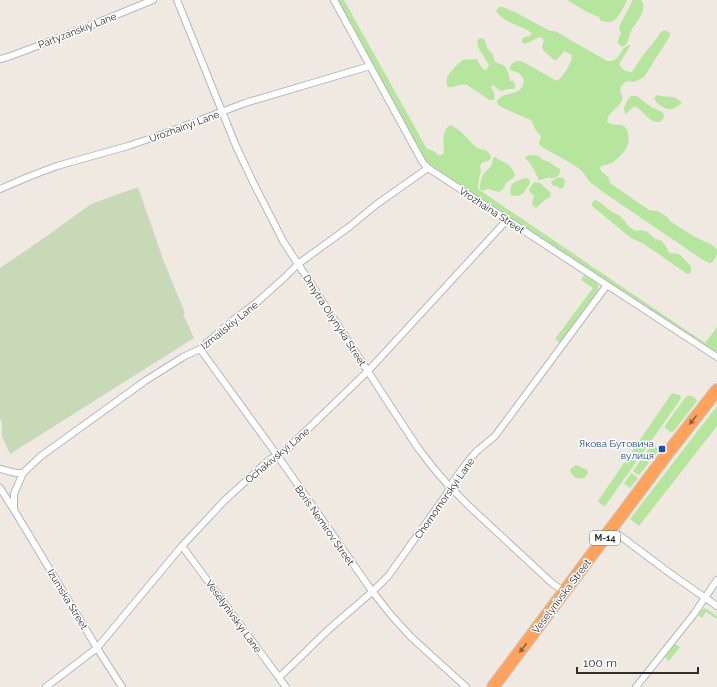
<svg xmlns="http://www.w3.org/2000/svg" width="717" height="687" font-family="Raleway,sans-serif">
<rect width="100%" height="100%" fill="#efe9e1"/>
<g fill="#b6e59e">
<path d="M337 0H344L427 149C430 150 433 150 435 152 439 155 439 157 444 153 444 144 441 131 450 125 462 130 467 139 476 147 482 152 488 147 491 158 488 163 486 160 482 163L480 166 481 171 479 178 478 189 705 343 717 327V352L704 345 440 173 426 161Z"/>
<path d="M567 0H627C624 6 617 22 610 22 606 22 604 21 601 21L599 17 587 12Z"/>
<path d="M633 0H641C649 9 635 23 631 31 628 37 630 43 622 47L618 43V40L621 33 619 27Z"/>
<path d="M499 7C503 6 510 11 515 12L550 31H555L607 61C622 63 619 46 630 45V46L619 64C622 69 625 72 632 72 636 66 639 61 643 55 650 47 655 41 661 32L664 30 669 32 670 35 668 39 644 77 634 82 628 81 624 83 621 87 620 91 623 98C621 102 620 104 617 107 613 112 608 114 607 121 614 128 619 122 625 127 627 129 628 132 628 136 631 146 621 156 613 162 610 164 605 165 601 166L600 168 601 171 609 178 610 183 649 210 657 211 661 213 666 216 670 221 693 236 712 245 716 248 717 250V254L714 260 711 263H709L703 260 603 192 590 182 582 171 574 165 542 147C537 143 540 142 541 136L535 129 531 120 503 108 498 105 497 101C504 89 522 99 524 80L519 73 510 70V67C513 62 515 61 521 61L557 81C563 77 572 63 572 55L564 51 563 52 557 60H554L543 50 542 46 544 40 541 37C534 38 529 45 522 43V39L524 37 530 36 532 33C521 25 505 24 496 11Z"/>
<path d="M479 38C486 38 486 43 487 48L493 54 494 60C497 64 499 63 503 65 508 68 509 76 510 81H513L515 84V87L514 89H508L501 91 493 85 491 87C494 94 495 91 494 100 493 100 492 100 491 100 488 100 472 87 466 85 460 83 454 88 448 87 444 79 449 73 455 67 458 64 460 62 463 60 467 59 472 60 476 59 480 62 480 67 484 70L487 69 489 65C485 57 479 52 477 42Z"/>
<path d="M657 95C666 98 675 94 682 103L673 109C666 110 657 105 654 98Z"/>
<path d="M631 96H637L651 107 662 112 664 115 663 119 660 122C648 123 643 109 634 106L626 114 625 113 624 108 628 99Z"/>
<path d="M535 155 538 156 543 160 550 162 553 165 560 169V171L559 175 555 178H546L540 180H539L535 172 530 163 525 158 526 156Z"/>
<path d="M495 157 501 161 508 164 512 169 515 174 514 177 509 181 506 183 504 188 499 192 488 189 482 191 480 189C480 184 481 179 483 175 488 167 492 170 493 158Z"/>
<path d="M559 177 563 178 565 181 564 187 560 189 557 186H553L551 183 552 181Z"/>
<path d="M525 178 529 179 530 183C524 192 523 198 511 195 509 181 514 183 525 178Z"/>
<path d="M534 182 540 183 551 193 549 198 546 199 536 208 533 206 532 203 534 196 529 191V189Z"/>
<path d="M595 200C602 202 605 207 611 211 615 214 619 214 622 218 628 224 626 226 636 231L641 230 646 231 655 239 662 241 667 248 668 252C671 254 675 253 678 254 683 256 687 263 691 266V272L689 274H687L683 271 644 244 631 238 592 206V203Z"/>
<path d="M584 275C591 279 600 282 598 290L563 340 559 342 555 339 593 288 581 280Z"/>
<path d="M672 393 680 395 681 398 680 400 605 506H603L598 501Z"/>
<path d="M688 396C691 395 696 398 697 401L673 432H671L665 428 666 424 685 398Z"/>
<path d="M717 406V426L639 526 630 519Z"/>
<path d="M652 444 659 449V450L640 474 638 475 633 471Z"/>
<path d="M576 465 587 470 588 473 585 477C579 481 572 477 570 470L573 467Z"/>
<path d="M631 473 638 478 630 488 624 484Z"/>
<path d="M705 608 717 616V619L706 612 702 618 698 615 701 610Z"/>
<path d="M675 644 680 647 669 661 665 657Z"/>
</g>
<path fill="#c8d9b8" d="M138 187 164 262 185 313 183 314 194 338 10 454 2 436V423L0 418V268L44 238 91 204Z"/>
<g fill="none" stroke-linecap="round" stroke-linejoin="round">
<g stroke="#b4b7c1" stroke-width="8">
<g id="street">
<path d="M177 0 236 146 254 184 272 219 283 241 298 264 395 413 418 448 435 470 450 487 471 508 553 584 565 592"/>
<path d="M334 0 423 163 428 168 717 357"/>
<path d="M0 59 8 57 67 35 153 0"/>
<path d="M0 189 28 177 57 166 128 146 166 133 245 103 370 66"/>
<path d="M200 349 277 455 372 591 391 615 411 637 466 687"/>
<path d="M0 469 16 473H23L41 456 145 381 183 357 200 349 232 321 256 303 283 279 298 264 349 227 377 204 428 168"/>
<path d="M23 473 14 494V510L97 648 122 687"/>
<path d="M0 488 14 510"/>
<path d="M611 529 671 574 717 606"/>
<path d="M182 546 286 687"/>
<path d="M279 677C295 663 310 647 325 633 346 613 370 596 389 575L446 495 454 480 468 461 477 451 495 436 607 285"/>
<path d="M46 687 97 648 182 546 225 500 269 460 286 450 368 371 507 220"/>
<path d="M636 687 694 614 717 580"/>
</g>
</g>
<g stroke="#c9c9c9" stroke-width="14">
<path id="highway" d="M493 687 667 454 717 390"/>
</g>
<use href="#street" stroke="#fff" stroke-width="6"/>
<use href="#highway" stroke="#ffa35c" stroke-width="12"/>
</g>
<defs><path id="oneway-solid" d="M-6-.8H1V-3.2L6.5 0L1 3.2V.8H-6Z"/></defs>
<g fill="#8c6343">
<use href="#oneway-solid" transform="translate(693 420) rotate(128)"/>
<use href="#oneway-solid" transform="translate(523 648) rotate(127)"/>
</g>
<rect fill="#1a4fb4" stroke="#fff" stroke-width="1.5" x="658" y="445" width="8" height="8" rx="2"/>
<g text-anchor="middle" stroke-width="3" stroke-linejoin="round" paint-order="stroke">
<rect fill="#fff" stroke="#6d6d6d" stroke-width="1" x="590" y="531" width="30" height="14" rx="3"/>
<g font-size="9" font-weight="bold" fill="#2e2e2e">
<text x="605" y="541">М-14</text>
</g>
<g font-size="10" fill="#2e2e2e" stroke="#fff">
<text transform="translate(77 30) rotate(-21)" y="4">Partyzanskiy Lane</text>
<text transform="translate(184 126) rotate(-20)" y="4">Urozhainyi Lane</text>
<text transform="translate(492 210) rotate(33)" y="4">Vrozhaina Street</text>
<text transform="translate(335 320) rotate(57)" y="4">Dmytra Oliynyka Street</text>
<text transform="translate(229 325) rotate(-39)" y="4">Izmailskiy Lane</text>
<text transform="translate(277 455) rotate(-40)" y="4">Ochakivskyi Lane</text>
<text transform="translate(444 498) rotate(-55)" y="4">Chornomorskyi Lane</text>
<text transform="translate(325 525) rotate(55)" y="4">Boris Nemirov Street</text>
<text transform="translate(561 596) rotate(-53)" y="4">Veselynivska Street</text>
<text transform="translate(68 599) rotate(59)" y="4">Izumska Street</text>
<text transform="translate(234 616) rotate(54)" y="4">Veselynivskyi Lane</text>
</g>
<g font-size="10" fill="#164399" stroke="#fff" text-anchor="end">
<text x="654" y="447">Якова Бутовича<tspan x="654" dy="12">вулиця</tspan></text>
</g>
</g>
<path d="M577 667v6h121v-6" fill="none" stroke="#2e2e2e" stroke-width="2"/>
<text x="583" y="667" font-size="12" fill="#2e2e2e" stroke="#ffffff" stroke-width="3" paint-order="stroke">100 m</text>
</svg>
